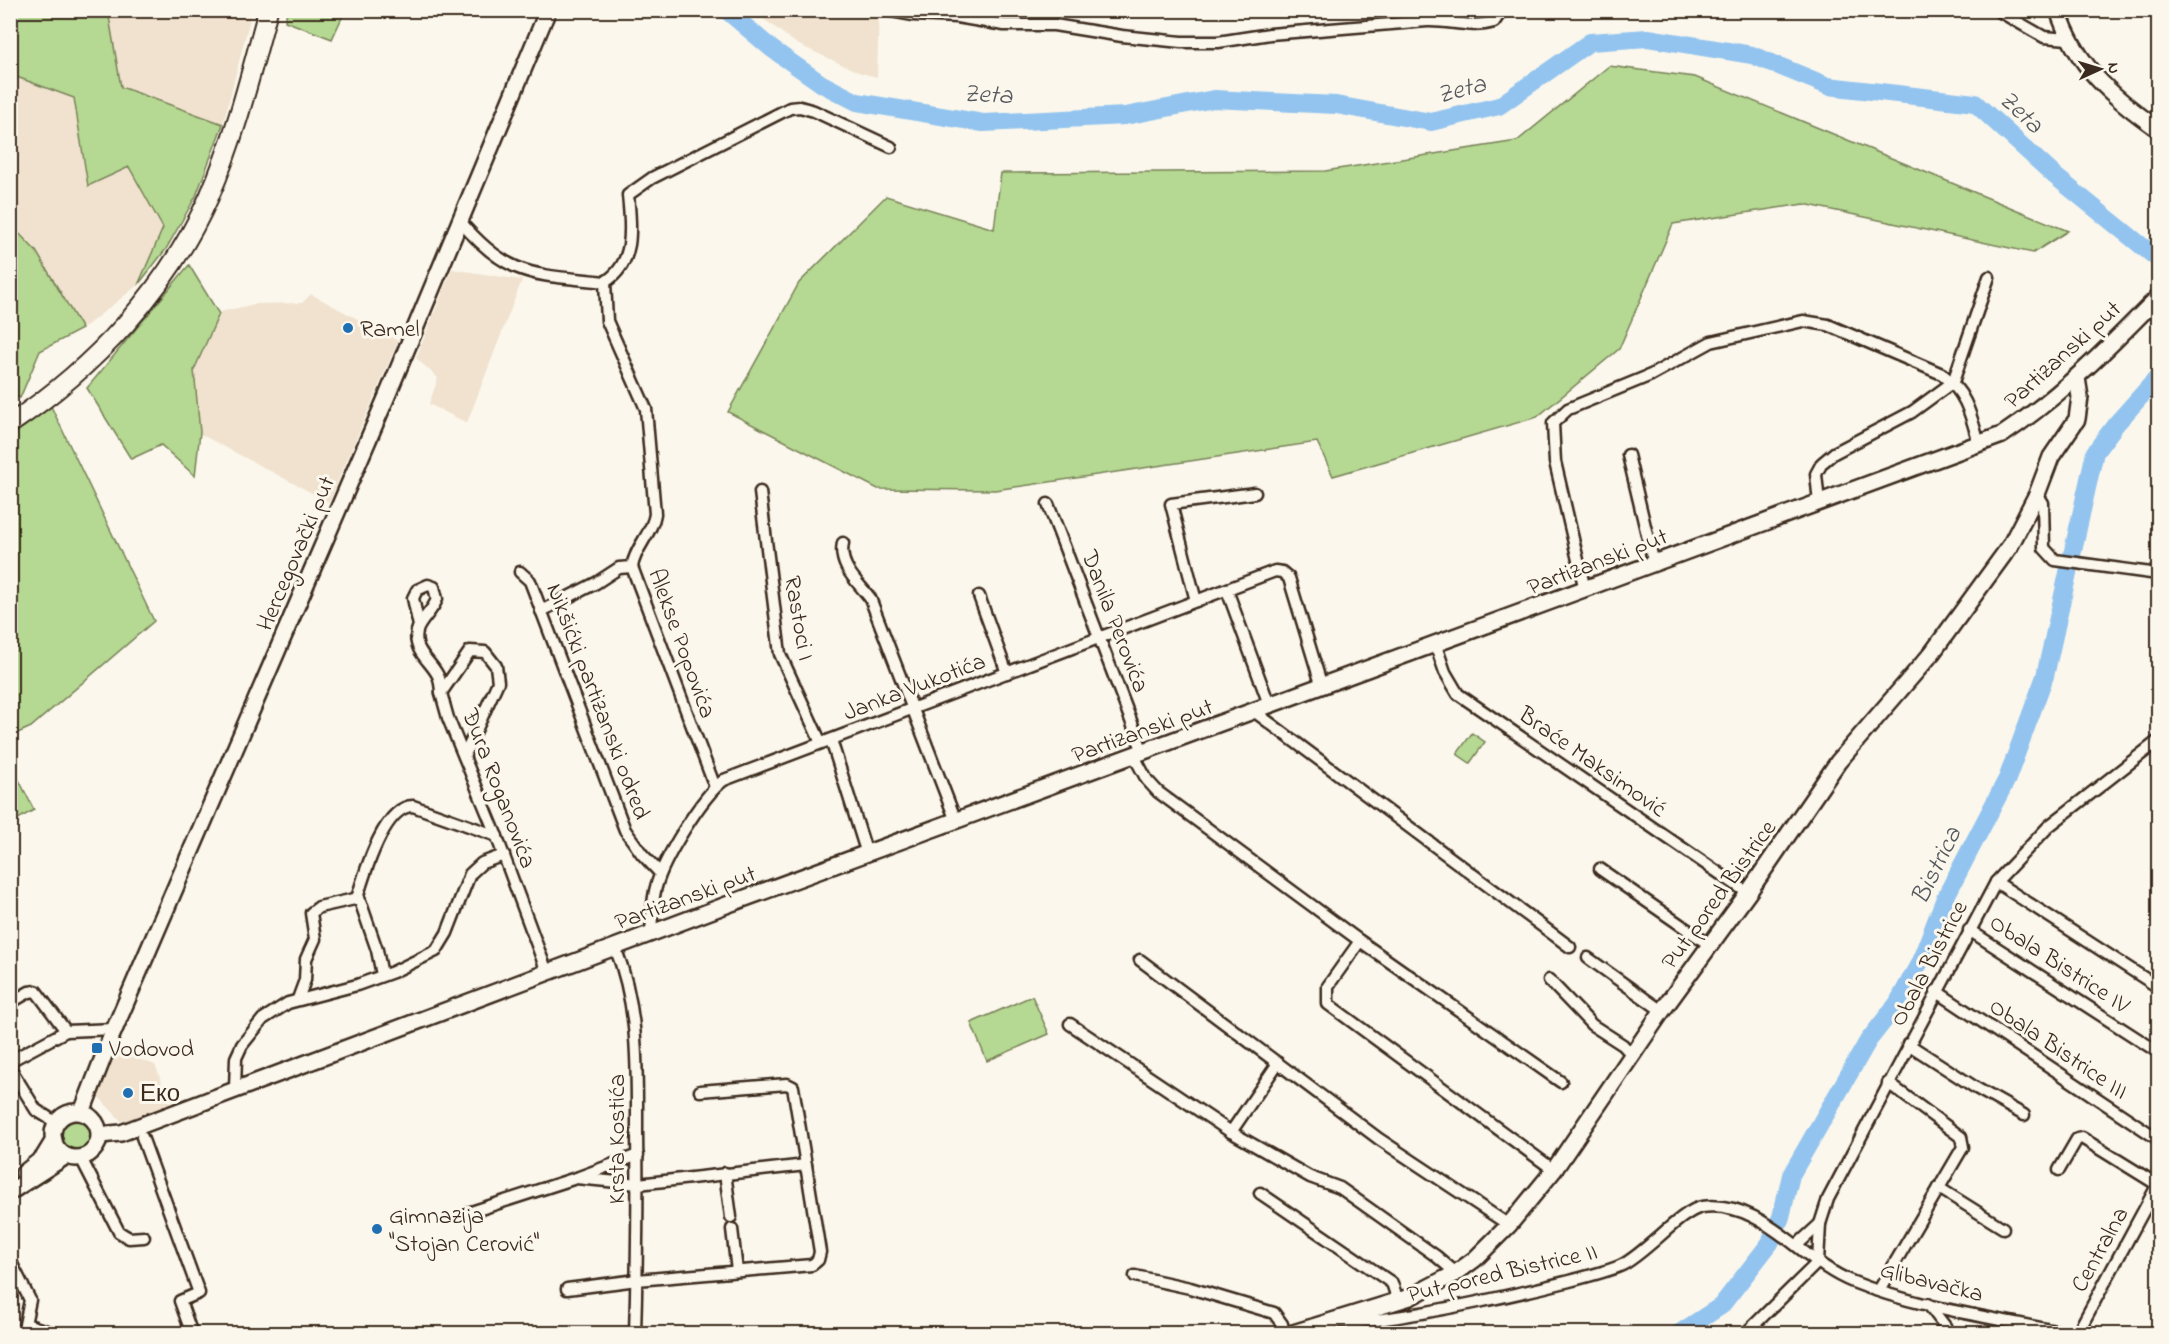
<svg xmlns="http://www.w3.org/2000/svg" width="2169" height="1344" font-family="'Indie Flower',sans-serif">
<rect width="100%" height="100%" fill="#fbf7ec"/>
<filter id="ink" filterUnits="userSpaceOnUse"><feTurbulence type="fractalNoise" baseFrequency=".0167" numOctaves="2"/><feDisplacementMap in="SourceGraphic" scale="12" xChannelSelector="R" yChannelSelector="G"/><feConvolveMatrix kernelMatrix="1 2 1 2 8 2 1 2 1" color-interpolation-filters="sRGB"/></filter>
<g filter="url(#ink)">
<g fill="#f0e2ce">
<path d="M108 11H252L223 124 121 87Z"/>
<path d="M753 11H879L877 77 861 73 797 44Z"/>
<path d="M14 76 74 98 88 186 129 167 163 228 138 285 82 329 36 251 11 224 10 82Z"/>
<path d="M452 269 522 280 467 423 429 404 438 378 416 358Z"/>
<path d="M311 294 398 341 329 502 200 434 194 370 220 312 255 304 302 303Z"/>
<path d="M115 1050 155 1065 171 1105 134 1119 121 1121 99 1097 103 1075Z"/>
</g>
<g fill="#b5d892" stroke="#788158" stroke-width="1.5">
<path d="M11 10 108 11 121 87 223 124 196 196 166 249 138 285 163 228 129 167 88 186 74 98 14 76 11 82Z"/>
<path d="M287 11V10L345 11 332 39 285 21Z"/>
<path d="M1609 66 1695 77 2068 231 2033 253 1804 204 1673 224 1619 349 1537 417 1333 476 1317 442 995 490 878 489 728 412 799 283 886 196 994 229 1001 173 1325 171 1517 141Z"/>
<path d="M10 224 36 251 82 329 40 351 20 398 11 394Z"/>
<path d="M189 265 219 314 194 370 200 432 195 476 161 445 131 459 87 388Z"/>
<path d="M47 398 154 621 31 727 11 736V424Z"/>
<path d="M1472 733 1485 742 1470 763 1457 754Z"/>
<path d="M11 764 34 810 11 823H10Z"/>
<path d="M1032 996 1049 1034 987 1061 971 1023Z"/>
<circle cx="77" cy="1134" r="17"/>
</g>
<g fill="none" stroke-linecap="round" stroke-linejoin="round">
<g stroke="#93c4ef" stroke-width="18">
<path d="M726 10 772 49 822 84 857 102 983 123 1125 116 1214 99 1336 105 1431 122 1499 106 1590 42 1648 38 1752 55 1828 86 1975 103 2055 176 2158 259"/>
<path d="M1678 1334 1721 1306 1770 1243 1781 1217 1791 1175 1868 1041 1897 1004 1920 962 1945 898 2007 779 2045 676 2095 452 2116 424 2158 377"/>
</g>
<g stroke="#3b2a1e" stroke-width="15">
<g id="street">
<path d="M885 10 912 15 957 17 1004 25H1054L1122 36 1181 42H1218L1270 34 1427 21C1451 20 1471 29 1494 22L1502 10"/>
<path d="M1997 10 2044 37 2068 39"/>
<path d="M459 220C509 279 534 274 605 282 636 263 631 226 628 195L652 178 790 108 800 107 814 111 891 147"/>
<path d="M605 282 607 321 646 409 655 514C652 534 635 547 632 567L715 787"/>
<path d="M1628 455 1654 564"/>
<path d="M760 492 780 654 821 743"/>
<path d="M2037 494 2043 503 2044 548 2055 560 2158 574"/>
<path d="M1819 503 1816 474 1822 463 1834 453 1912 412 1953 382 1989 277"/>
<path d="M1048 504 1143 752"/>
<path d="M843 543C838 566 857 581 870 598L956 821"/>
<path d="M520 572 530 581 625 830 642 854 660 873"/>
<path d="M1227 590 1270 707"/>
<path d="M1585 590 1555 462 1553 423 1568 409 1651 375 1711 342 1803 321 1828 325 1942 374C1967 393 1971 416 1979 444"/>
<path d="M979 596 1007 673"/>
<path d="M1196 601 1171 504 1255 493"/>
<path d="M541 611 596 583 619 568 632 567"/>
<path d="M419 626 413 598 417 590 428 585 434 587 437 599C433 611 420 620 417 631 412 652 433 662 439 678 440 683 441 688 441 693"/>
<path d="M1436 646 1445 672 1458 694 1748 893"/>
<path d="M1255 712 1570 947"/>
<path d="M831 740 867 854"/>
<path d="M1134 756 1147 780 1158 792 1360 941 1561 1082"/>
<path d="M464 757 498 682 496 666 485 652 470 651 441 693 448 718 495 832 547 972"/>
<path d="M1600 869 1711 946"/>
<path d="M1996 882 2158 987"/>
<path d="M1969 930 2158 1052"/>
<path d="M651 934C652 918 652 901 656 887 663 860 702 796 724 780L1275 571 1282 572 1289 578 1322 687"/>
<path d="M1360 941 1328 986V1004L1554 1170"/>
<path d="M615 947C639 1007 637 1068 637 1132 638 1199 637 1266 635 1334"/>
<path d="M1588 958 1662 1011"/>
<path d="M1140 960 1379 1139 1509 1225"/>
<path d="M382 975 377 950 358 895C365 872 384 806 413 806L497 836"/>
<path d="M1549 980 1592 1025 1623 1045 1632 1055"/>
<path d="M1936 991 2158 1139"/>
<path d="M298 999 305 980 306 959 315 939 311 913 319 907 359 898"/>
<path d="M10 1003 29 992 36 991 66 1031"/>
<path d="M1070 1024 1231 1132 1310 1177 1340 1188 1436 1256 1456 1273"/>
<path d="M1908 1044 1976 1088 2024 1115"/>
<path d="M10 1061 66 1031 114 1029"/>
<path d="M10 1068 36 1110 57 1123"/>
<path d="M235 1089 236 1058 242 1045 263 1019 288 1003 357 985 393 972 436 951 447 933 470 874 482 863 504 855"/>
<path d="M700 1091 787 1084 793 1087 806 1165"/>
<path d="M1231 1132 1278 1063"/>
<path d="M142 1137 199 1293 180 1301 192 1334"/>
<path d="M81 1158 119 1232 129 1238 144 1237"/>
<path d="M2059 1170 2077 1139 2082 1138 2158 1185"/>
<path d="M725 1173 731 1217"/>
<path d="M579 1177 638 1155"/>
<path d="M1939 1188 2003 1228"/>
<path d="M1260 1193 1392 1283 1398 1301"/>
<path d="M468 1213 576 1178 638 1184 806 1165 820 1252 818 1260 812 1265 637 1280 567 1289"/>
<path d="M732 1229 737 1271"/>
<path d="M1797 1245 1820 1224"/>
<path d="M10 1260 30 1300 23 1334"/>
<path d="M1818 1262 1820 1224 1828 1199 1996 882 2049 826 2158 741"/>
<path d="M1135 1276 1190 1288 1274 1313 1282 1324 1284 1334"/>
<path d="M1879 1290 1963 1147 1961 1137 1888 1083"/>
<path d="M1928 1304 1951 1334"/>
<path d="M1338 1321C1364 1330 1591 1280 1622 1265 1646 1253 1682 1210 1702 1207 1763 1199 1801 1262 1853 1282 1921 1309 1998 1318 2069 1334"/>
<path d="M26 1324 56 1334"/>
<path d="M1745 1334 1818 1262"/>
<path d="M2077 1334 2158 1184"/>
</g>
</g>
<g stroke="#3b2a1e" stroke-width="20">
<g id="secondary">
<path d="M2058 10C2076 66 2111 96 2158 129"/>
<circle cx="76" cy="1135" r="23"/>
<path d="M82 1112 111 1037 387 396 548 10"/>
<path d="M100 1135 121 1133 729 904 2002 435C2061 396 2109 347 2158 297"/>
<path d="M24 1173 43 1158 54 1140"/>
<path d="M10 1192 66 1156"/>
<path d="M1290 1334 1410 1297 1456 1273 1475 1259 1509 1225 1554 1170 1662 1011 1748 893 1838 762 1932 653 2010 546 2037 494 2051 457 2077 419 2080 397 2077 378"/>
</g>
</g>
<g stroke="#3b2a1e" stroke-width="22">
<path id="primary" d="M10 424C95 367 167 290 209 197 235 138 251 73 268 10"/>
</g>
<use href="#street" stroke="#fbf7ec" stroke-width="10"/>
<use href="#secondary" stroke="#fbf7ec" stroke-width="15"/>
<use href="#primary" stroke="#fbf7ec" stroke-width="18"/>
</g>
</g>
<g fill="#1f6fb2" stroke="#fbf7ec" stroke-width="2">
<circle cx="348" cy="328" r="6"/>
<rect x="91" y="1042" width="12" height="12" rx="3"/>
<circle cx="128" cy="1093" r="6"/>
<circle cx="377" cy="1229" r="6"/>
</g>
<g text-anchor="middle" stroke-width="6" stroke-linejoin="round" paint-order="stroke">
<g font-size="24" fill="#3b2a1e" stroke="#fbf7ec" text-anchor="start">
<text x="360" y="336">Ramel</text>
<text x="109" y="1056">Vodovod</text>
<text x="140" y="1101">Еко</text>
<text x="389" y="1223">Gimnazija<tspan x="389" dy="28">"Stojan Cerović"</tspan></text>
</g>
<g font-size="24" fill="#3b2a1e" stroke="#fbf7ec">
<text transform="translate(2062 354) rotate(-42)" y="8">Partizanski put</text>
<text transform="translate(295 553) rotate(-67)" y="8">Hercegovački put</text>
<text transform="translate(1597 561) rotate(-21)" y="8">Partizanski put</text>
<text transform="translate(800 618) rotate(80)" y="8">Rastoci I</text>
<text transform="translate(1116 621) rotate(69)" y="8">Danila Perovića</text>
<text transform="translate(683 643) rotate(70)" y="8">Alekse Popovića</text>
<text transform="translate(914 686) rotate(-21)" y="8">Janka Vukotića</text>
<text transform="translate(599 701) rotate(69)" y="8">Nikšićki partizanski odred</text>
<text transform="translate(1142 730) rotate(-20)" y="8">Partizanski put</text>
<text transform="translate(1593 761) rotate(35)" y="8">Braće Maksimović</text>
<text transform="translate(500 788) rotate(69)" y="8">Đura Roganovića</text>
<text transform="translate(1718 894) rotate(-54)" y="8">Put pored Bistrice</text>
<text transform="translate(685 897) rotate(-20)" y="8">Partizanski put</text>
<text transform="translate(1928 963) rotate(-62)" y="8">Obala Bistrice</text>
<text transform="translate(2060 963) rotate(33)" y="8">Obala Bistrice IV</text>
<text transform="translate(2059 1048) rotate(34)" y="8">Obala Bistrice III</text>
<text transform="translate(616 1139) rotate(-90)" y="8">Krsta Kostića</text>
<text transform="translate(2099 1249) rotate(-61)" y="8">Centralna</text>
<text transform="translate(1502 1272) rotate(-13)" y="8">Put pored Bistrice II</text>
<text transform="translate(1932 1281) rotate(14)" y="8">Glibavačka</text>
</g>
<g font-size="26" font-style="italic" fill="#55585d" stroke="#fbf7ec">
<text transform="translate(1461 88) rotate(-15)" y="9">Zeta</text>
<text transform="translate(988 93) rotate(3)" y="9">Zeta</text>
<text transform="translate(2022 111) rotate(43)" y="9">Zeta</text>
<text transform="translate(1935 865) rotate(-64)" y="9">Bistrica</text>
</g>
</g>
<rect width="2169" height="1344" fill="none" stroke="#fbf7ec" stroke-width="36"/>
<rect x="18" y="18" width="2133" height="1308" fill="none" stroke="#3b2a1e" stroke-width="2" filter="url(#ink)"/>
<g transform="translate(2100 69) rotate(86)" stroke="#fbf7ec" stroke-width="4.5" paint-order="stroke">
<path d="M0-4.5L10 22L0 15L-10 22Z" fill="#3b2a1e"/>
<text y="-9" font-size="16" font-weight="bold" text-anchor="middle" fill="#3b2a1e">N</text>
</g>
</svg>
